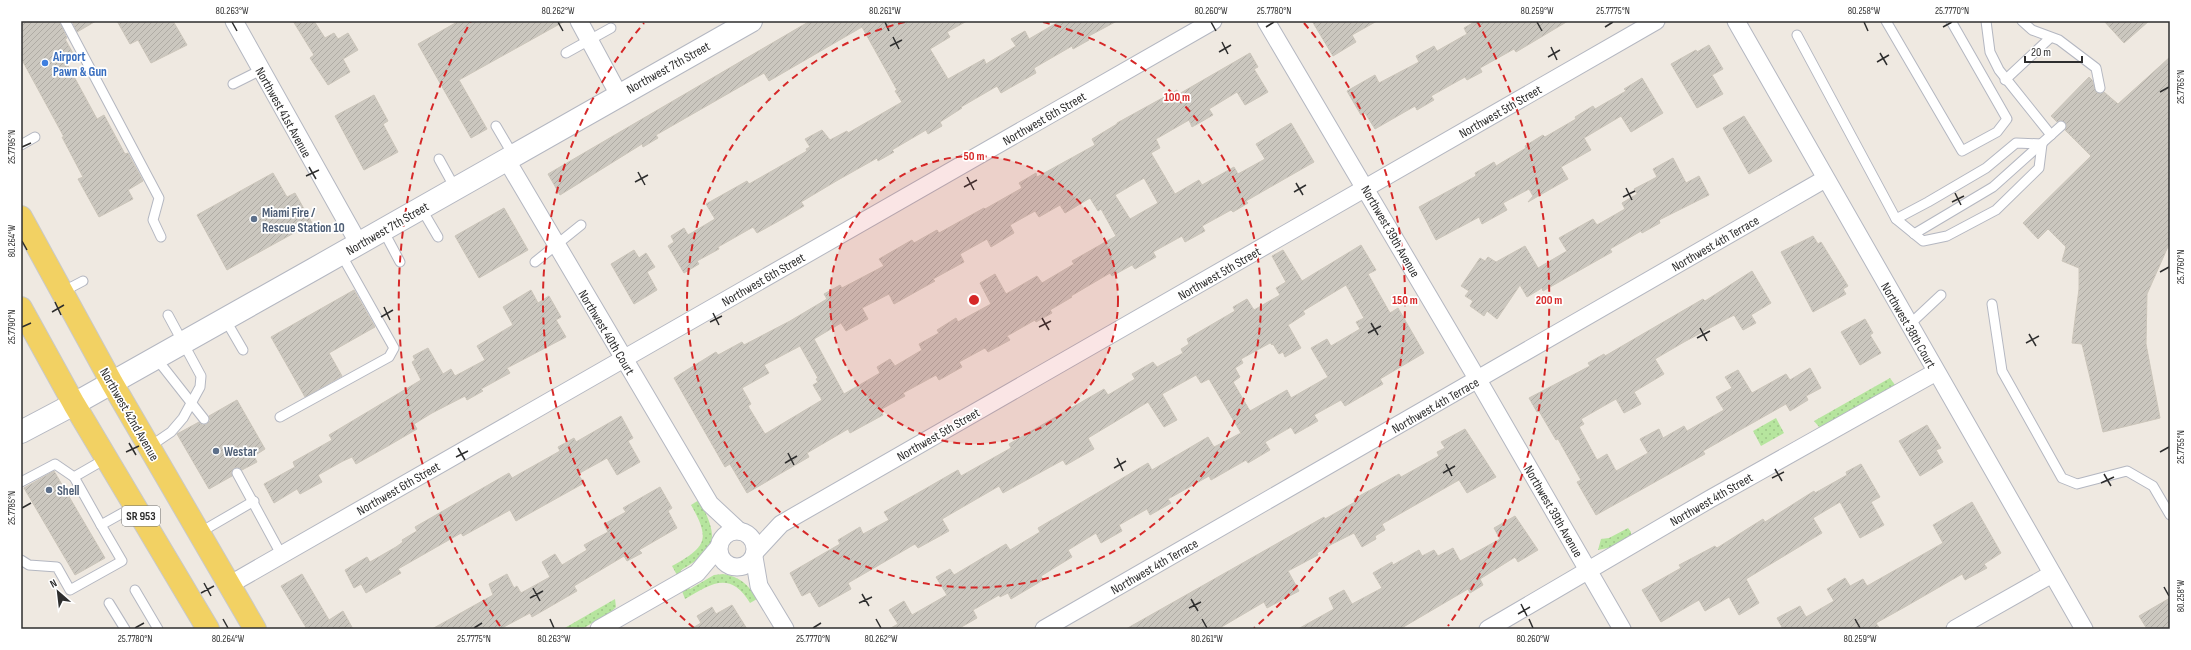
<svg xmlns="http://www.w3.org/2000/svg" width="2191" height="650" font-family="'Sofia Sans Condensed',sans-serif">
<defs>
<pattern id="grass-dots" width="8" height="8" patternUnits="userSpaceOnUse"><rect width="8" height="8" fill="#b6e59e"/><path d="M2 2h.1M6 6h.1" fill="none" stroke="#9dc588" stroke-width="1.8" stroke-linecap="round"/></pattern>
<pattern id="building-hatch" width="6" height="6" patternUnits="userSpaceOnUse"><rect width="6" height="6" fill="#cbc7bf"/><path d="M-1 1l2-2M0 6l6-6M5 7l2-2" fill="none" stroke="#afaba4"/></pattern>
</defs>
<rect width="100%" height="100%" fill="#efe9e1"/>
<g fill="url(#grass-dots)">
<path d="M1890 378 1895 385 1820 428 1814 421Z"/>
<path d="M1776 418 1784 433 1761 446 1753 431Z"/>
<path d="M699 500C719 537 718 549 681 570V572L677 575 672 566C706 547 711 540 691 505Z"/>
<path d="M1628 528 1631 532V538L1612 547 1598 550 1601 539 1609 538Z"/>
<path d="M723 574C740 577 748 584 757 599L750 603C730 570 711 584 685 599L682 591 688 586 690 589 714 575Z"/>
<path d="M615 599 616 607 611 612 582 629H563Z"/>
</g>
<g fill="url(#building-hatch)" stroke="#cbc5ba" fill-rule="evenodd">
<path d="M21 21H59L67 38 65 39 74 55 65 60 97 119 104 115 125 154 128 153 143 181 128 190 133 199 99 217 78 179 83 177 62 137H64L21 58Z"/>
<path d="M72 21H96L77 32Z"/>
<path d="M117 21H173L187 45 151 63 138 40 130 44Z"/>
<path d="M293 21H314L325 38 334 33 338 39 348 33 358 50 343 59 350 72 328 85 310 58 314 55Z"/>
<path d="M459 21H565L459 80 487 129 471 138 418 44Z"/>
<path d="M810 21H967L947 32 950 37 930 49 948 79 984 59 986 64 1016 46 1011 39 1025 31 1029 39 1060 21H1117L1087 37 1089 40 1073 49 1072 46 1034 68 1036 73 1001 93 997 86 961 107 962 108 940 122 942 126 928 134 926 130 892 150 894 152 878 161 877 158 838 180 801 202 804 206 777 222 757 233 753 227 718 247 719 249 697 261 699 264 684 273 668 246 674 242 671 236 684 228 688 235 715 219 706 204 747 181 749 184 807 151 806 149 810 147 805 139 822 130 830 140 847 131 848 133 902 102 895 91 897 90 862 27 769 81 764 73 656 135 658 138 643 147 642 144 560 195 548 174Z"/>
<path d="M1312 21H1377L1352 35 1356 42 1333 56Z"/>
<path d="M1476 21H1568L1516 52 1514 49 1480 68 1482 72 1467 80 1465 77 1431 96 1434 100 1417 110 1415 106 1375 129 1365 113 1361 115 1347 91 1375 75 1379 83 1419 62 1416 56 1434 46 1437 51 1467 34 1464 28Z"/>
<path d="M2104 21H2149L2124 43Z"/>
<path d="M1709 45 1723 69 1712 75 1723 94 1697 108 1671 64 1696 50 1697 52Z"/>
<path d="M1250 53 1258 67 1254 69 1268 92 1245 105 1237 92 1209 109 1213 115 1192 127 1189 120 1156 139 1160 148 1151 153 1175 194 1199 180 1202 185 1234 167 1238 174 1265 159 1256 144 1291 123 1314 162 1246 201 1248 203 1233 212 1231 210 1202 226 1205 231 1185 242 1182 236 1153 252 1156 257 1135 269 1132 265 1112 276 1110 273 1071 296 1072 297 1050 310 1052 313 1036 322 1035 320 1007 336 1010 340 988 352 985 348 959 362 962 367 939 380 936 375 903 393 905 396 880 410 883 415 850 433 848 429 807 453 809 457 747 493 730 464 725 467 674 378 716 352 718 355 742 342 744 345 790 321 827 299 824 294 840 285 842 288 884 266 879 259 912 240 914 243 937 230 939 233 984 208 985 209 1022 188 1019 183 1036 173 1037 177 1095 145 1092 139 1117 124V123L1177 90 1179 94ZM1144 178 1158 203 1130 219 1115 195ZM1090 198 1098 211 1101 209 1116 236 1072 261 1074 264 1042 283 1037 276 1006 294 995 274 980 283 991 304 958 322 956 318 937 330 939 333 919 344 922 350 895 366 890 359 877 367 880 373 844 394 814 339 841 323 846 331 868 319 862 308 889 294 894 304 935 281 933 279 964 262 960 254 987 239 991 247 1014 233 1010 225 1035 211 1039 217 1060 205 1065 213ZM800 346 818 378 816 379 818 382 813 385 822 400 765 434 748 406 751 404 742 388 769 373 764 365Z"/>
<path d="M2170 57V242L2147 294 2146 344 2160 418 2103 432 2082 344 2072 343 2079 289V268L2062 261 2066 247 2048 229 2038 239 2023 223 2091 156 2065 130 2067 125 2065 122 2060 120 2057 122 2051 116 2089 77 2092 80 2096 92 2101 94 2104 92 2118 104Z"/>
<path d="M1642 78 1663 113 1631 132 1621 116 1584 138 1591 150 1561 167 1568 179 1528 202 1533 196 1529 189 1503 203 1507 210 1482 224 1479 217 1436 240 1419 207 1476 176 1475 173 1494 162 1496 166 1526 148 1525 146 1543 135 1545 137 1576 119 1575 117 1593 106 1595 109 1626 91 1624 89Z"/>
<path d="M374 95 388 121 383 124 398 152 364 170 335 116Z"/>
<path d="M1744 116 1772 161 1749 174 1723 128Z"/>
<path d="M1673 158 1686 183 1699 176 1709 195 1659 220 1660 223 1642 233 1641 231 1610 249 1612 252 1543 291 1542 288 1527 297 1520 285 1497 319 1487 311 1484 316 1470 306 1473 301 1465 296 1469 291 1461 286 1480 258 1485 261 1488 257 1496 262 1525 246 1538 268 1567 251 1559 238 1593 219 1597 225 1625 209 1622 203 1637 194 1634 189 1657 177 1653 169Z"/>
<path d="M273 173 287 197 295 193 312 223 227 270 197 215Z"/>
<path d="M504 208 528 250 479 278 455 236Z"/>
<path d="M1813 236 1818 244 1821 242 1848 286 1843 289 1846 294 1813 312 1781 252Z"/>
<path d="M1361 245 1376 270 1368 274 1390 313 1398 308 1424 353 1380 379 1383 384 1345 406 1341 400 1314 415 1318 421 1295 434 1291 427 1265 442 1270 450 1248 463 1246 460 1211 480 1209 476 1168 499 1171 503 1150 515 1147 509 1119 525 1122 531 1101 543 1096 533 1068 550 1072 557 1041 576 1043 580 1011 599 1008 593 1000 597 999 595 973 610 977 618 958 629H889L898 624 889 610 904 601 912 615 947 595 936 577 950 569 954 575 1006 544 1010 550 1040 532 1038 528 1148 463 1152 470 1208 437 1214 447 1241 433 1209 379 1201 383 1196 375 1162 394 1177 420 1164 427 1148 402 1088 438 1094 449 1066 465 1063 460 1003 493 999 486 942 519 949 531 918 548 915 544 848 583 851 589 819 607 810 592 802 596 790 573 840 544 838 540 860 527 863 534 889 520 884 512 925 489 958 470 961 476 1011 448 1009 444 1104 389 1108 395 1135 379 1132 374 1153 362 1157 367 1183 353 1181 349 1189 344 1187 339 1235 311 1233 307 1247 299 1254 310 1280 295 1276 288 1286 282 1272 256 1283 250 1302 281ZM1346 285 1364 318 1356 322 1360 329 1331 346 1327 339 1311 348 1328 377 1291 398 1287 390 1250 411 1233 382 1240 377 1235 368 1243 363 1241 359 1270 343 1272 345 1273 344 1279 354 1283 352 1285 357 1301 348 1288 325 1305 314 1303 311Z"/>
<path d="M634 250 639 258 646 253 655 267 647 272 657 290 634 304 611 264Z"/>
<path d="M1752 271 1771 303 1751 315 1756 323 1743 330 1734 315 1684 342 1655 359 1664 374 1634 392 1641 404 1624 413 1616 399 1581 419 1584 424 1579 427 1597 460 1607 454 1616 471 1648 453 1640 439 1659 429 1663 438 1684 426 1687 431 1724 410 1716 397 1732 388 1725 377 1738 370 1752 393 1786 374 1790 380 1810 368 1821 388 1806 396 1808 400 1790 411 1786 404 1703 451 1705 454 1596 515 1577 482 1581 480 1558 439 1556 440 1539 411 1537 412 1529 398 1571 376 1590 366 1588 363 1604 354 1605 356 1703 299 1705 301Z"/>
<path d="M354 290 375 327 329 353 342 376 305 397 271 337Z"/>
<path d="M531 290 538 303 549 296 561 317 556 320 566 337 507 368 510 373 481 389 483 391 467 400 465 396 432 413 414 424 417 429 388 446 356 464 352 457 343 461 318 475 322 482 300 494 297 489 274 503 264 484 295 467 293 462 332 440 329 435 421 380 412 362 415 360 413 356 428 348 443 374 451 369 455 376 485 360 477 346 513 325 503 307Z"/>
<path d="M1865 319 1873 333 1870 335 1881 353 1860 365 1841 332Z"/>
<path d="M237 400 265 449 254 456 257 462 242 470 238 467 234 468 231 472 232 476 209 489 177 434 199 422 202 425 207 424 210 421 209 416Z"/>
<path d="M621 416 633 438 628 441 640 462 617 475 607 458 578 474 584 483 516 521 510 510 463 536 461 533 398 569 401 573 366 593 361 584 354 588 345 570 367 557 370 562 396 547 403 542 402 540 417 531 415 527 509 473 512 478 560 451 558 447 574 438 576 442Z"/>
<path d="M1927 425 1941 448 1936 450 1943 462 1920 476 1899 441Z"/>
<path d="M1465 429 1496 477 1467 493 1459 480 1382 524 1385 530 1375 536 1376 539 1362 547 1354 533 1332 544 1317 553 1318 555 1288 571 1299 591 1267 608 1264 602 1218 629H1126L1324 517 1325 519 1355 502 1354 499 1399 474 1401 477 1439 456 1437 452 1445 448 1441 442Z"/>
<path d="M1861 464 1880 497 1871 502 1884 525 1860 538 1840 502 1813 518 1822 533 1746 579 1759 603 1739 615 1729 597 1705 611 1699 600 1661 622 1642 590 1681 568 1679 565 1715 546 1717 548 1763 519 1765 522 1814 491 1815 493 1847 475 1846 472Z"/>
<path d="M54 471 105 558 75 575 24 488Z"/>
<path d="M660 487 672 508 668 511 677 528 639 550 642 553 627 561 624 556 574 586 577 591 532 617 530 613 500 629H432L493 595 489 584 507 574 514 588 517 586 521 593 550 577 542 562 555 554 562 565 587 550 584 545 608 532 604 524 626 512 623 508Z"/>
<path d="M1972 502 2001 553 1984 564 1987 568 1965 580 1962 574 1903 608 1876 623 1880 629H1783L1777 618 1800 606 1806 617 1834 601 1827 589 1845 578 1850 586 1863 579 1867 586 1943 543 1933 525Z"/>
<path d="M1515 516 1538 550 1518 562 1515 557 1480 579 1483 585 1470 593 1468 589 1400 629H1298L1334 609 1329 598 1344 590 1352 604 1382 588 1373 573 1392 562 1393 565 1419 550 1422 556 1434 550 1438 556 1453 548 1460 561 1500 539 1494 528Z"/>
<path d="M302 574 329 620 343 611 353 629H307L281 586Z"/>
<path d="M2170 598V629H2147L2139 616Z"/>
<path d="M732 605 747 629H691L701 623 697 616 712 607 716 614Z"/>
</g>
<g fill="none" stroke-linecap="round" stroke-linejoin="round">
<g stroke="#b4b7c1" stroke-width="11">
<g id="service">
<path d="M65 21 159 198 153 220 161 237"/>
<path d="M1886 21 1962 151 1997 132 2007 119 1951 21"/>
<path d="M1986 21 1990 52 1999 70 2051 135"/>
<path d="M2022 21 2032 30 2059 40 2096 68 2100 88"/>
<path d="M1797 35 1896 219 1923 241 1947 236 1996 210 2039 168 2042 144"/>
<path d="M566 53 611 28"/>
<path d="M2005 80 2050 38"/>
<path d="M233 84 261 70"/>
<path d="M496 126 513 155"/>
<path d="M21 145 35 137"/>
<path d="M439 159 455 188"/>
<path d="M421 208 438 237"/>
<path d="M1896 219 1928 202 1986 168 2016 143 2042 144"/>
<path d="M383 230 400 262"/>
<path d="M1914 234 1993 187 2061 126"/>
<path d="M535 262 581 225"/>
<path d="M62 292 83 281"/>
<path d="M1992 304 2002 371 2062 478 2077 484 2127 471 2153 486 2170 515"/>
<path d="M225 319 243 350"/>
<path d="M1909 325 1941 295"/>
<path d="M156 358 204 419"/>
<path d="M280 417 389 357 394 348 341 254"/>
<path d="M149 447 171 432 183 418 200 387 201 376 168 315"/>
<path d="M237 473 281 554"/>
<path d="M74 477 101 525"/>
<path d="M21 482 55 464 74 477 107 458"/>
<path d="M199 533 254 501"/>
<path d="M21 560 29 565 57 567 70 590 122 561 101 525 135 506"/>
<path d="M135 590 158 629"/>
<path d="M109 603 125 629"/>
</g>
</g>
<g stroke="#b4b7c1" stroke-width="19">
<g id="minor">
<path d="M234 21 359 244"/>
<path d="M579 21 619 95"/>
<path d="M1266 21 1478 380 1622 629"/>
<path d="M1736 21 2084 629"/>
<path d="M506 159 710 504 739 531"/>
<circle cx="737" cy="549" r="18"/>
<path d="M756 551 781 524 1656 21"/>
<path d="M754 557 759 586 785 629"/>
<path d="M229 585 1213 21"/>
<path d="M599 629 697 573 718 548"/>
<path d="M1044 629 1825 179"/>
<path d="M1488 629 1710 499 1936 372"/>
<path d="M1955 629 2052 574"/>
</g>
</g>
<g stroke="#b4b7c1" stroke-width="24">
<path id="secondary" d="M21 432 74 404 314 269 751 21"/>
</g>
<g stroke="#c9c9c9" stroke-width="24">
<g id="primary">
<path d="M21 217 112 383 255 629"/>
<path d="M21 308 74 404 208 629"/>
</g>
</g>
<use href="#service" stroke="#fff" stroke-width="9"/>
<use href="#minor" stroke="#fff" stroke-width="17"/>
<use href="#secondary" stroke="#fff" stroke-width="22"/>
<use href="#primary" stroke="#f2d163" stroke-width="22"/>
</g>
<path fill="none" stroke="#2e2e2e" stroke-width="1.5" d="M232 22 237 31M558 22 563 31M885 22 889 31M1211 22 1216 31M1537 22 1542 31M1864 22 1868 31M1266 27 1274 22M1605 27 1613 22M1943 27 1952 22M893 37 899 49M1222 42 1228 54M890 46 902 40M1551 47 1557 60M1219 52 1231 45M1880 53 1887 65M1548 57 1560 50M1877 62 1889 55M2160 92 2169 87M22 147 31 143M309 167 316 179M638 172 645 185M306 176 319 170M967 177 974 190M635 182 648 175M1296 183 1303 195M964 187 977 180M1626 188 1632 200M1294 192 1306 185M1955 193 1961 205M1623 197 1635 191M1952 202 1964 196M22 241 27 250M2160 272 2169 267M55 302 61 315M384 307 390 320M52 312 64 305M713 313 719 325M381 317 393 310M1042 318 1049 330M710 322 722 316M1371 323 1378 335M22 327 31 323M1039 327 1051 321M1700 328 1707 341M1368 333 1381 326M2029 334 2036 346M1697 338 1710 331M2026 343 2039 336M129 443 136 455M458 448 465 460M126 452 139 446M2160 452 2169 447M788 453 794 465M456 457 468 451M1117 458 1123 471M785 463 797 456M1446 464 1452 476M1114 468 1126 461M1775 469 1782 481M1443 473 1455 466M2104 474 2111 486M1772 478 1784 472M2101 483 2114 477M22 508 31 503M204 583 211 596M2164 587 2169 596M533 588 540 601M201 593 214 586M862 594 869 606M530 598 543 591M1191 599 1198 611M859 603 872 597M1521 604 1527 616M1189 608 1201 602M1518 614 1530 607M223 619 228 628M550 619 554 628M876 619 881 628M1202 619 1207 628M1529 619 1533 628M1855 619 1860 628M135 628 144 623M474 628 482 623M813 628 821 623"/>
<circle cx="974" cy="300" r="144" fill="#d62828" fill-opacity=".12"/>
<g fill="none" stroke="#d62828" stroke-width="2" stroke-dasharray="7 5">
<circle cx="974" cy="300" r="144"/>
<path d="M1043 22A287 287 0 1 1 905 22"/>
<path d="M694 628A431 431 0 0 1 644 23M1304 23A431 431 0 0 1 1254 628"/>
<path d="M500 626A575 575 0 0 1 471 21M1477 21A575 575 0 0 1 1448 626"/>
</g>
<circle fill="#3f7fe0" stroke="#fff" stroke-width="1.5" cx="45" cy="63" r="4"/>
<g fill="#5c6f8a" stroke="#fff" stroke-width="1.5">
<circle cx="254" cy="219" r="4"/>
<circle cx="216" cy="451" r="4"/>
<circle cx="49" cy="490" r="4"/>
</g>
<g text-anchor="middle" stroke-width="3.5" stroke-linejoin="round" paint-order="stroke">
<rect fill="#fff" stroke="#6d6d6d" stroke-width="1" x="122" y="506" width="38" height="20" rx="3"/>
<g font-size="12" font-weight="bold" fill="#2e2e2e">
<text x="141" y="520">SR 953</text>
</g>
<g font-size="13" font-weight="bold" fill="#366cbe" stroke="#fff" text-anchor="start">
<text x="53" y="61">Airport<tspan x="53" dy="15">Pawn &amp; Gun</tspan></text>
</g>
<g font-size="13" fill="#2e2e2e" stroke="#fff">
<text transform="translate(668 67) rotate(-29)" y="5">Northwest 7th Street</text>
<text transform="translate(1500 111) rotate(-30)" y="5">Northwest 5th Street</text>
<text transform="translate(284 112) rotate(61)" y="5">Northwest 41st Avenue</text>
<text transform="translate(1044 118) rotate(-30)" y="5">Northwest 6th Street</text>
<text transform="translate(387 228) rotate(-30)" y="5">Northwest 7th Street</text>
<text transform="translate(1391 231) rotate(60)" y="5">Northwest 39th Avenue</text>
<text transform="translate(1715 243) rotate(-30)" y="5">Northwest 4th Terrace</text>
<text transform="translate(1219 273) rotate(-30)" y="5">Northwest 5th Street</text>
<text transform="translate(763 279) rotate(-30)" y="5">Northwest 6th Street</text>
<text transform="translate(1909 325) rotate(60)" y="5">Northwest 38th Court</text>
<text transform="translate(607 332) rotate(59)" y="5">Northwest 40th Court</text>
<text transform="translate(1435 405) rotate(-30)" y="5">Northwest 4th Terrace</text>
<text transform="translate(130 414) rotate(60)" y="5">Northwest 42nd Avenue</text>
<text transform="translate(938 434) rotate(-30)" y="5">Northwest 5th Street</text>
<text transform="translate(398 488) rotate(-30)" y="5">Northwest 6th Street</text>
<text transform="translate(1711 499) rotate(-30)" y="5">Northwest 4th Street</text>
<text transform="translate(1554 511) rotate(60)" y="5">Northwest 39th Avenue</text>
<text transform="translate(1154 566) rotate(-30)" y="5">Northwest 4th Terrace</text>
</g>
<g font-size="13" font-weight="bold" fill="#4e5e75" stroke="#fff" text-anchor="start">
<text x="262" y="217">Miami Fire /<tspan x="262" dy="15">Rescue Station 10</tspan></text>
<text x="224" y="456">Westar</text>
<text x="57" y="495">Shell</text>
</g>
</g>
<circle cx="974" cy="300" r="6" fill="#d62828" stroke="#fff" stroke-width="2"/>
<g font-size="12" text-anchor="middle" font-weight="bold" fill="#d62828" stroke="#fff" stroke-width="3.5" stroke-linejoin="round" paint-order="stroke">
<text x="1177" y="101">100 m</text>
<text x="974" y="160">50 m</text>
<text x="1405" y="304">150 m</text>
<text x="1549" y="304">200 m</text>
</g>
<rect width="2191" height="650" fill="none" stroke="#ffffff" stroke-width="44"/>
<g transform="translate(58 592) rotate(332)" stroke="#ffffff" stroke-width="3" paint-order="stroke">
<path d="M0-3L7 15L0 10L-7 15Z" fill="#2e2e2e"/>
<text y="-6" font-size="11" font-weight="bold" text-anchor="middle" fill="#2e2e2e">N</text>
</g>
<path d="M2025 56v6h57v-6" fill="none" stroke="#2e2e2e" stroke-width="2"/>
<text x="2031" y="56" font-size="12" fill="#2e2e2e" stroke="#ffffff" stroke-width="3" paint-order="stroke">20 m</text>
<rect x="22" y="22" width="2147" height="606" fill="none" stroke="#2e2e2e" stroke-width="1.5"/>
<g font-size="10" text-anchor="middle" fill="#2e2e2e">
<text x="232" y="14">80.263°W</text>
<text x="558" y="14">80.262°W</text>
<text x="885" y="14">80.261°W</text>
<text x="1211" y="14">80.260°W</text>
<text x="1274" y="14">25.7780°N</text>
<text x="1537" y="14">80.259°W</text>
<text x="1613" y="14">25.7775°N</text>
<text x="1864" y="14">80.258°W</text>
<text x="1952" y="14">25.7770°N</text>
<text transform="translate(2180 87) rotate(-90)" y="4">25.7765°N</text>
<text transform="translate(11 147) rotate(-90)" y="4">25.7795°N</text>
<text transform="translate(11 241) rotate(-90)" y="4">80.264°W</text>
<text transform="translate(2180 267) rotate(-90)" y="4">25.7760°N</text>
<text transform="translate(11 327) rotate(-90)" y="4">25.7790°N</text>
<text transform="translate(2180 447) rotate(-90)" y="4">25.7755°N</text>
<text transform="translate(11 508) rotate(-90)" y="4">25.7785°N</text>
<text transform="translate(2180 596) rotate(-90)" y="4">80.258°W</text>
<text x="135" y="642">25.7780°N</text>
<text x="228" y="642">80.264°W</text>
<text x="474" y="642">25.7775°N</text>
<text x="554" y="642">80.263°W</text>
<text x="813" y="642">25.7770°N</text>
<text x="881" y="642">80.262°W</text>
<text x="1207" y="642">80.261°W</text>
<text x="1533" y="642">80.260°W</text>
<text x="1860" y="642">80.259°W</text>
</g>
</svg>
